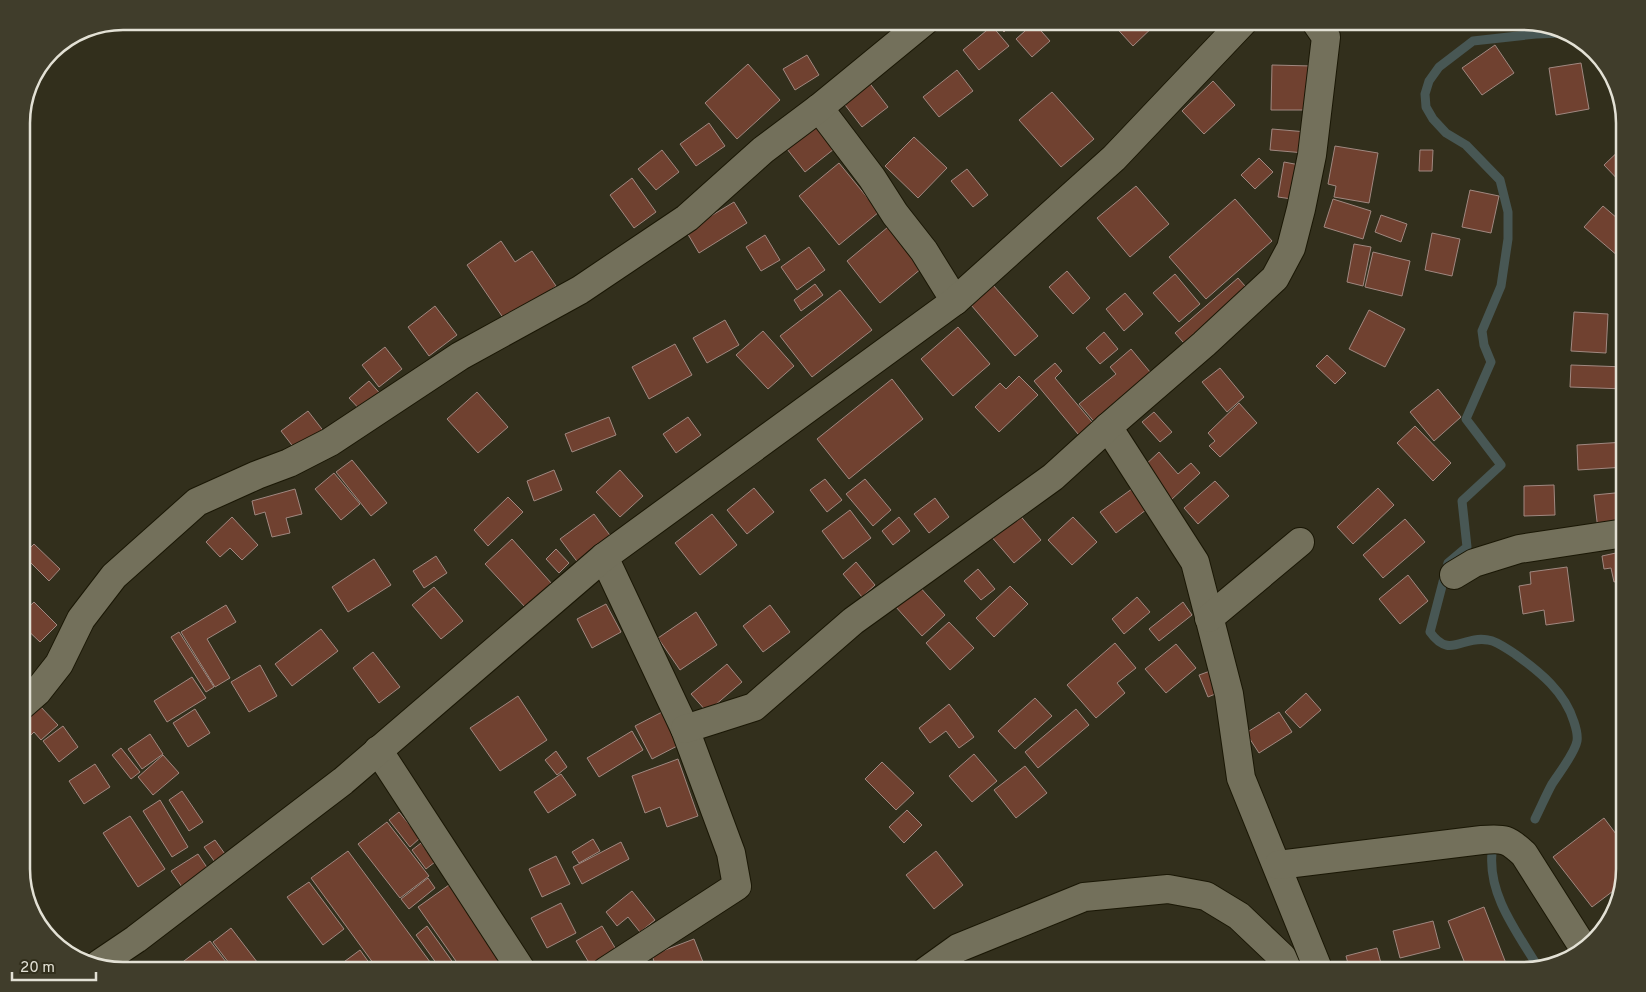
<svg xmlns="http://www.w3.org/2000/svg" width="1646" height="992" font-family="Overpass,sans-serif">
<rect width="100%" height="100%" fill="#322f1c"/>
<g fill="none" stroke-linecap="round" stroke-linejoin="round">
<g stroke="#485754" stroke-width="9">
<path d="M1535 819C1541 807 1546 795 1552 784 1559 773 1575 753 1577 741 1578 735 1576 728 1574 722 1565 692 1540 672 1515 654 1507 649 1497 641 1488 640 1462 635 1450 660 1430 632L1448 563 1467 547 1462 501 1501 465 1466 419 1491 362 1484 345 1482 331 1501 286 1508 239V212L1500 180 1466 145 1446 133 1433 119 1426 107 1425 94 1429 81 1439 67 1473 41 1536 34 1564 33 1574 35"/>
<path d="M1492 853C1488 895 1517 932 1538 967"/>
</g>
</g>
<g fill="#704130" stroke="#a08880">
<path d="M994 21H1015L1004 32Z"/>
<path d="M1110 21H1159L1133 46Z"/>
<path d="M1034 23 1050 41 1032 57 1016 39Z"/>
<path d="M992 26 1009 46 979 70 963 50Z"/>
<path d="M1495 45 1514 73 1482 95 1462 68Z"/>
<path d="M807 55 819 75 795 90 783 69Z"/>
<path d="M1581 63 1589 109 1556 115 1549 68Z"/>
<path d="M748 64 780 100 737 139 705 103Z"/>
<path d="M1272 65 1312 66 1310 110H1271Z"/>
<path d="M957 70 973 91 939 117 923 97Z"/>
<path d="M868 81 888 107 862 127 842 101Z"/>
<path d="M1213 81 1235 105 1204 134 1182 111Z"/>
<path d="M1052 92 1094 139 1061 167 1019 120Z"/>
<path d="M709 123 725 146 696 166 680 144Z"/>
<path d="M815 125 834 149 805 172 787 149Z"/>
<path d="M1272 129 1307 132 1305 153 1270 150Z"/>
<path d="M914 137 947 168 918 198 885 166Z"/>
<path d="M1625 145V183L1623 185 1604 165Z"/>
<path d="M1335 146 1378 153 1369 203 1334 197 1336 186 1328 184Z"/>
<path d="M662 150 679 172 656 190 638 169Z"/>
<path d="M1420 150H1433L1432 171H1419Z"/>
<path d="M1259 158 1273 172 1255 189 1241 175Z"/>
<path d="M1284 162 1305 166 1299 200 1278 197Z"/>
<path d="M839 163 879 212 839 245 799 196Z"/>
<path d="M967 169 988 195 973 207 951 181Z"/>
<path d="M632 178 656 212 634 228 610 195Z"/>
<path d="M1136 186 1169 224 1130 257 1097 218Z"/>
<path d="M1470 190 1499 196 1491 233 1462 227Z"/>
<path d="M1235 199 1272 241 1206 299 1169 257Z"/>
<path d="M1333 199 1371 211 1363 239 1324 227Z"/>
<path d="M734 202 747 223 699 253 686 231Z"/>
<path d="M1603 206 1625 225V262L1584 227Z"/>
<path d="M1381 215 1407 224 1401 242 1375 232Z"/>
<path d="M888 227 922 268 880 303 847 261Z"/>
<path d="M1432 233 1460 239 1452 276 1425 270Z"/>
<path d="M765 235 780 260 761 271 746 247Z"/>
<path d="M501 241 515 262 532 251 556 286 506 322 467 265Z"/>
<path d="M1354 244 1371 247 1363 286 1347 282Z"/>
<path d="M809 247 825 270 797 290 781 267Z"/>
<path d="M1373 252 1410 261 1402 296 1365 287Z"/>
<path d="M1067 271 1090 298 1073 314 1049 287Z"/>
<path d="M1175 274 1200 304 1179 322 1153 293Z"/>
<path d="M1238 278 1253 295 1191 351 1175 333Z"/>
<path d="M815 284 823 295 801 311 794 300Z"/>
<path d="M993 285 1038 336 1015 356 971 305Z"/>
<path d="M840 290 872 330 812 377 780 336Z"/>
<path d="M1125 293 1143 314 1124 331 1106 309Z"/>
<path d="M435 306 457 335 429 356 408 327Z"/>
<path d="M1369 310 1405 329 1385 367 1349 349Z"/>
<path d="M1574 312 1608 314 1606 353 1571 351Z"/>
<path d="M725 320 739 345 707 363 693 338Z"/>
<path d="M958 327 990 364 953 396 921 359Z"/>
<path d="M763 331 794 366 768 389 736 355Z"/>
<path d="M1104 332 1118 349 1100 364 1086 348Z"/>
<path d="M675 344 692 375 649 399 632 367Z"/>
<path d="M385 347 402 369 379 387 362 365Z"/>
<path d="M1131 349 1155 378 1098 426 1079 404 1116 374 1110 367Z"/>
<path d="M1327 355 1346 373 1335 384 1316 366Z"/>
<path d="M1055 363 1062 371 1055 378 1097 428 1083 440 1034 381Z"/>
<path d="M1571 365 1625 367V389L1570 387Z"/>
<path d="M1220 368 1244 397 1227 412 1202 382Z"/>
<path d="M1019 376 1038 395 999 432 975 407 1000 383 1006 389Z"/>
<path d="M892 379 923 419 849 479 817 439Z"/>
<path d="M369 381 383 397 364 414 349 398Z"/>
<path d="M1438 389 1461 417 1434 441 1410 412Z"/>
<path d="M477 392 508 427 478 453 447 419Z"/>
<path d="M1239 403 1257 423 1220 457 1209 446 1215 441 1208 433Z"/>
<path d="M308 411 325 433 298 453 281 431Z"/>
<path d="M1154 412 1172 432 1160 442 1142 422Z"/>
<path d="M609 417 616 435 572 452 565 434Z"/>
<path d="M688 417 701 435 676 453 663 434Z"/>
<path d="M1415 426 1451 463 1433 481 1397 443Z"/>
<path d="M1625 442V467L1578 470 1577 445Z"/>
<path d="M1159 452 1178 474 1191 463 1200 473 1171 500 1142 468Z"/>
<path d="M352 460 387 503 371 516 336 472Z"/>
<path d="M554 470 562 490 534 501 527 481Z"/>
<path d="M620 470 643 496 620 517 596 492Z"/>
<path d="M334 473 360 504 341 520 315 489Z"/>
<path d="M825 479 842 500 827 512 810 490Z"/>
<path d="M865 479 891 510 873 526 846 494Z"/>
<path d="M1215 481 1229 496 1198 524 1184 508Z"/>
<path d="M1554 485 1555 515 1524 516V486Z"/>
<path d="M1136 486 1151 506 1116 533 1100 512Z"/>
<path d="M754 488 774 512 747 534 727 510Z"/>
<path d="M1378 488 1394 505 1353 544 1337 527Z"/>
<path d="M295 489 302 514 286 518 290 533 272 537 265 512 255 515 252 501Z"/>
<path d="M1625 492V527L1598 530 1594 495Z"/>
<path d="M508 497 523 512 488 546 474 530Z"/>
<path d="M935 498 949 517 929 533 914 514Z"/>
<path d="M850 510 871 538 843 559 822 531Z"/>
<path d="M1017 512 1041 540 1014 563 990 535Z"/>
<path d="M594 514 612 538 579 564 560 539Z"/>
<path d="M712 514 737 545 700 575 675 543Z"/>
<path d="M232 517 258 545 242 560 230 548 220 557 206 542Z"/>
<path d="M899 517 910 531 893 545 882 531Z"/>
<path d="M1073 517 1097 542 1072 565 1048 540Z"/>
<path d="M1405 519 1425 542 1383 578 1363 555Z"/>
<path d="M512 539 552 584 526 608 485 564Z"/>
<path d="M34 544 60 569 49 581 23 555Z"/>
<path d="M556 549 569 563 559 573 546 559Z"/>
<path d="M1625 551V579L1614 582 1611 568 1604 569 1602 556Z"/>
<path d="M436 556 447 573 424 588 413 571Z"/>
<path d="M374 559 391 585 348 612 332 587Z"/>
<path d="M856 562 875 585 862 597 843 574Z"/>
<path d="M1567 567 1574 621 1546 625 1544 610 1523 614 1519 586 1531 584 1530 572Z"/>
<path d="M978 569 995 589 981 600 964 581Z"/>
<path d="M1408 575 1428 601 1400 624 1379 599Z"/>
<path d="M918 585 945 615 922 636 895 606Z"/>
<path d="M1010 586 1028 604 994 637 976 618Z"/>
<path d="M434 587 463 621 441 639 412 605Z"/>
<path d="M1137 597 1150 612 1124 634 1112 619Z"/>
<path d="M34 602 57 625 40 642 21 624V614Z"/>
<path d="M1183 602 1192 615 1159 641 1149 629Z"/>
<path d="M606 604 621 632 592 648 577 619Z"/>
<path d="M226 605 236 622 207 639 230 678 215 687 181 632Z"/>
<path d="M770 605 790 632 763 652 743 626Z"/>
<path d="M696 612 717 645 680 670 658 638Z"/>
<path d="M949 622 974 648 950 670 926 643Z"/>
<path d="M321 629 338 651 292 686 275 664Z"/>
<path d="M179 632 214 687 206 692 171 637Z"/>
<path d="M1115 643 1136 668 1117 683 1125 693 1096 718 1067 685Z"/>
<path d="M1176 644 1196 668 1166 693 1145 669Z"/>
<path d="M373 652 400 687 379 703 353 668Z"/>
<path d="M727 664 742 682 707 712 691 694Z"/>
<path d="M260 665 277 696 249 712 231 682Z"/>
<path d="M1213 670 1220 692 1208 697 1199 675Z"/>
<path d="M192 677 206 698 167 722 154 701Z"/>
<path d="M1306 693 1321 710 1300 728 1285 712Z"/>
<path d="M518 696 547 740 500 771 470 728Z"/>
<path d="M1035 698 1052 716 1015 749 998 731Z"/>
<path d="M949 704 974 737 959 748 946 731 930 743 919 728Z"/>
<path d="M39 705 58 725 41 740 34 732 23 743 21 741V721Z"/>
<path d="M195 709 210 733 188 747 173 723Z"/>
<path d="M1076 709 1089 725 1038 768 1025 752Z"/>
<path d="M664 711 681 744 652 759 635 726Z"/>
<path d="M1279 712 1292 732 1259 753 1246 733Z"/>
<path d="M63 726 78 747 59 762 43 741Z"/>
<path d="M632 731 643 750 599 777 587 758Z"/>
<path d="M150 734 163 754 142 769 128 749Z"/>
<path d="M121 748 140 772 131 779 112 755Z"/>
<path d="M556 751 567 767 557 775 545 760Z"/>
<path d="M974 754 997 781 972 802 949 776Z"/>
<path d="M163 755 179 773 153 795 138 777Z"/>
<path d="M678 759 698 816 667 827 660 807 645 813 632 776Z"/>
<path d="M882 762 914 793 896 810 865 779Z"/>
<path d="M95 764 110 787 84 804 69 781Z"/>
<path d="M1025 766 1047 793 1016 818 994 790Z"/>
<path d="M561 774 576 795 548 813 534 792Z"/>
<path d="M182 791 203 822 189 831 169 800Z"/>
<path d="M160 800 188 847 172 857 143 811Z"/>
<path d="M907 810 922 825 904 843 889 827Z"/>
<path d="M399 812 420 838 410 847 389 820Z"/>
<path d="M130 816 165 869 138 887 103 833Z"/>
<path d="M1604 818 1625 846V869L1621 885 1592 907 1553 857Z"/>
<path d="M387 822 429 876 400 898 358 844Z"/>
<path d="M593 839 600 851 579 863 572 852Z"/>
<path d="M215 840 230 861 220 869 204 847Z"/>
<path d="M621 842 629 859 582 884 573 867Z"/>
<path d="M421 843 435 862 426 869 412 850Z"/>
<path d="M348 851 436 970 435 971H379L311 878Z"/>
<path d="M936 851 963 885 934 909 906 875Z"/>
<path d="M198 854 208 869 182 887 171 871Z"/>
<path d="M556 856 570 884 542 897 529 869Z"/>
<path d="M428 878 435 888 409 909 401 899Z"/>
<path d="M309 882 344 929 323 945 287 897Z"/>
<path d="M449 885 502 961 488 971H463L418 907Z"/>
<path d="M632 891 655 920 640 932 628 917 617 926 606 912Z"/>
<path d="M561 903 576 933 547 948 531 918Z"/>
<path d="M1484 907 1507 966 1494 971H1468L1448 921Z"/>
<path d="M1433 921 1440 948 1400 958 1393 931Z"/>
<path d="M427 926 459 971H442L416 935Z"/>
<path d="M602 926 617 951 591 966 576 941Z"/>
<path d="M231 928 264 971H235L213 942Z"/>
<path d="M694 939 703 962 678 971H657L652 955Z"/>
<path d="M210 941 233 971H171Z"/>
<path d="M1377 948 1383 971H1350L1346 956Z"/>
<path d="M360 950 375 971H340L337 967Z"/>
</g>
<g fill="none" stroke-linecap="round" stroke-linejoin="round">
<g stroke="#1a1705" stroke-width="30">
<g id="minor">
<path d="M819 108 872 178 895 214 924 251 955 301"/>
<path d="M1108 427 1195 562 1229 694 1241 778 1319 971"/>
<path d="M604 557 685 729 731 853 737 886 606 971"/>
<path d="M1454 575 1474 563 1519 549 1625 533"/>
<path d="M1209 618 1300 542"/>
<path d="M21 706 37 692 59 664 81 619 114 576 197 502 257 475 289 463 330 442 460 356 580 290 687 218 763 150 819 108 925 21"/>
<path d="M685 729 754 707 853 621 1053 477 1108 427 1204 344 1275 278 1291 248 1301 209 1312 155 1326 37 1315 21"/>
<path d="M378 750 522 971"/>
<path d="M1278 865 1482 840C1504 838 1508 839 1524 854L1583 947"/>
<path d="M99 964 136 939 343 781 604 557 955 301 1114 158 1244 21"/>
<path d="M926 971 958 948 1084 897 1168 889 1206 896 1239 916 1282 957 1288 971"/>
</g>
</g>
<use href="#minor" stroke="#73705b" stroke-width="28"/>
</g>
<path d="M0 0H1646V992H0ZM123 30H1523A93 93 0 0 1 1616 123V869A93 93 0 0 1 1523 962H123A93 93 0 0 1 30 869V123A93 93 0 0 1 123 30Z" fill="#403d2b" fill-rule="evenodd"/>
<path fill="none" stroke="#e3e1d5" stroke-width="2.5" d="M123 30H1523A93 93 0 0 1 1616 123V869A93 93 0 0 1 1523 962H123A93 93 0 0 1 30 869V123A93 93 0 0 1 123 30Z"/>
<path d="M12 972v8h84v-8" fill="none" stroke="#e3e1d5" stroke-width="2.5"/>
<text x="20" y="972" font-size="15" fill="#e3e1d5" stroke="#322f1c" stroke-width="4" paint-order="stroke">20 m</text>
</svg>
